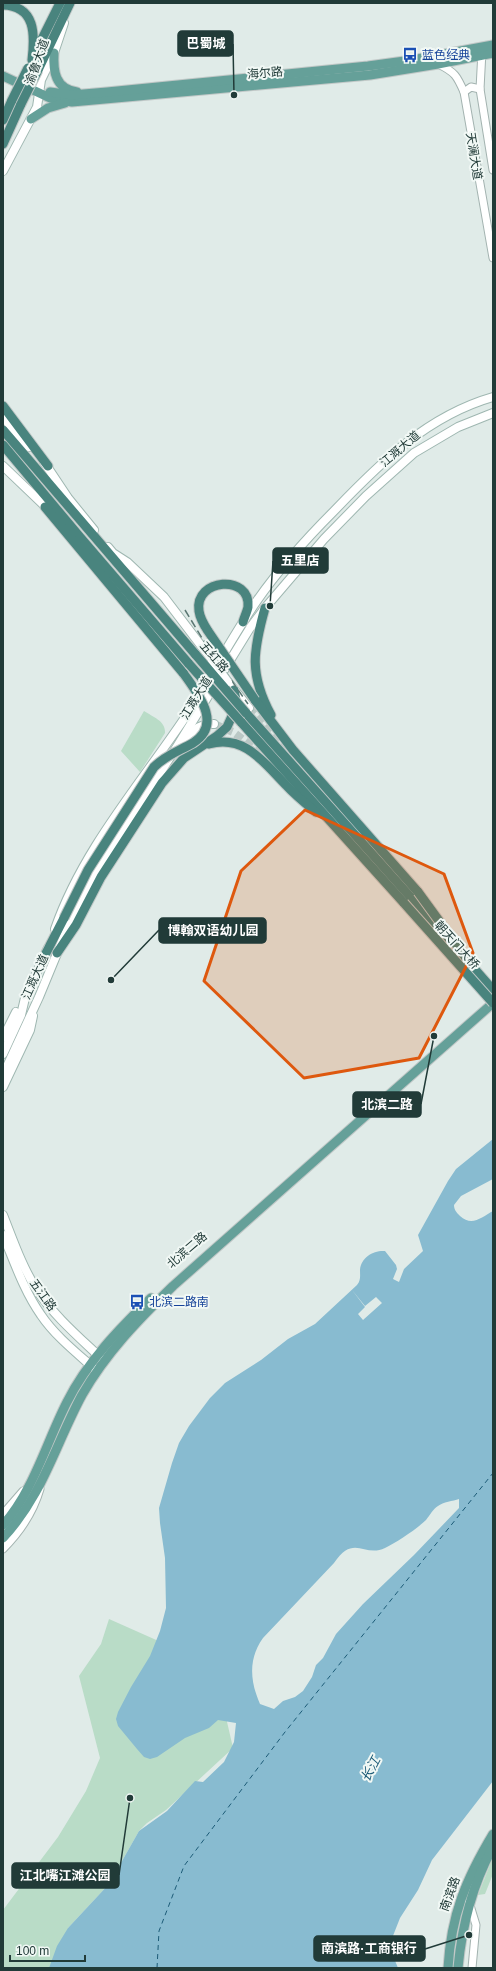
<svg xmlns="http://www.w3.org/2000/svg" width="496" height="1971" font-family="Arial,'Noto Sans SC',sans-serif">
<rect width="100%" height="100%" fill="#e0ebe8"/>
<g fill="#b9dcc7">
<path d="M144 711C153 717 166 721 165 733L140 772 121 751Z"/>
<path d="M109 1619 163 1643 225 1713 233 1748 166 1810 147 1823 139 1831 109 1884 68 1928 66 1946 58 1968H3V1910L58 1837 86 1791 100 1758 79 1676 101 1644Z"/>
<path d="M493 1857V1874L485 1894 478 1895Z"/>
</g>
<path fill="#88bbd0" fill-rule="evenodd" d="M493 1139V1179L461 1196 454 1205C454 1210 457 1213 460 1216 472 1227 482 1217 493 1211V1781L432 1860 418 1890 400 1918 389 1946 398 1968H49L57 1946 68 1928 109 1884 139 1831 167 1811 195 1781 203 1782 224 1762 234 1742 236 1723 218 1720 209 1728 185 1738 157 1757 150 1759 144 1757 137 1749 118 1726 116 1719 118 1712 131 1687 150 1656 160 1631 166 1608 165 1558 160 1523 159 1508 172 1463 179 1443 189 1426 210 1398 225 1383 261 1360 288 1339 315 1324 357 1285C361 1280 360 1276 360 1270 361 1257 374 1250 385 1251L396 1265 397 1269 393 1279 399 1282 404 1269 423 1251 418 1235 448 1181 456 1169ZM459 1499V1508L414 1555 363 1604 336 1634 323 1658 316 1665 312 1677 303 1691 295 1697 283 1701 274 1709 260 1704C250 1681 248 1659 263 1638L334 1563C354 1533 364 1558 385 1548 396 1543 418 1528 426 1520 430 1515 433 1509 438 1506 443 1502 453 1501 459 1499Z"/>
<path fill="#e0ebe8" d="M352 1290 365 1306 376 1297 382 1303 363 1320 358 1314 365 1307Z"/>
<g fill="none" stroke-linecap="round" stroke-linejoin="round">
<path stroke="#1c5b77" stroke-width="1" stroke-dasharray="5 4" stroke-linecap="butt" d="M157 1968 159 1931 184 1866 285 1732 493 1473"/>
<g stroke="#bac8c5" stroke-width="8" stroke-dasharray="8 4" stroke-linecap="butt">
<path d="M249 708 352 825"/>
<path d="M214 724 233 732 270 760"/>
</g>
<g stroke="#a3b3b0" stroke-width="9">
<g id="tertiary">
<path d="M482 51 480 89 493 170"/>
<path d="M438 64C455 72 457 76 464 92L493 258"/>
<path d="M464 92 471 87 480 89"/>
<path d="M3 1514 23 1491"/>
<path d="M3 1549C21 1531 33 1513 40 1489"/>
<path d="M469 1902 476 1925 472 1968"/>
</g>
</g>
<g stroke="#9fb7b1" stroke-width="10">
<g id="secondary">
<path d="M3 171 37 107 41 80 54 53 64 23"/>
<path d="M3 417 29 447"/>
<path d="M44 462 68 498 94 530"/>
<path d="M3 466 50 511"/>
<path d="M108 547 113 553 127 562 164 597 212 660"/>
<path d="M228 682 249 708"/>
<path d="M185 738C194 730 201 723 214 724"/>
<path d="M55 929C82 851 138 787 184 719 209 681 230 640 256 602 279 569 306 539 334 511 380 463 427 416 493 397"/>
<path d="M3 1038 16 1012"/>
<path d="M3 1054 21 1015 25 998 48 948"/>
<path d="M3 1075 39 997 70 922 95 874 178 745 250 628 265 608 324 539 366 496 414 453 458 427 493 413"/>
<path d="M3 1087 30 1030 33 1016"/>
<path d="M3 1215C13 1240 22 1267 37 1290 54 1316 80 1338 102 1359"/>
<path d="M3 1235C14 1261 24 1291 41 1315 55 1336 78 1354 97 1371"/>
</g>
</g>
<g stroke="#c1c8c7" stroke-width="11">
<g id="primary">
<path d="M54 53C53 71 55 89 77 92"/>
<path d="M3 76 50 98 72 102 370 75 438 64 493 53"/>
<path d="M50 92 72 95 107 92 368 66 412 60 493 45"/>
<path d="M31 119 48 108 65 103"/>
<path d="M3 1525C34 1490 46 1443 67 1402 87 1362 119 1329 151 1298"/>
<path d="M3 1538C43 1495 55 1445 82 1395 106 1353 139 1319 173 1286L493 1003"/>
<path d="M448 1968C451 1915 466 1879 493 1834"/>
<path d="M458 1968C462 1925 472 1885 493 1847"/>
</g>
</g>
<g stroke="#c1c8c7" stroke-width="11">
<g id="trunk">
<path d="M3 5C36 6 35 35 32 60"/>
<path d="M35 53 60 3"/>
<path d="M38 70 70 3"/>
<path d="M3 120 12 100"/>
<path d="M3 144 21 104"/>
<path d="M3 406 48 466"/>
<path d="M3 430 196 655"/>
<path d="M3 445 79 536 189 664"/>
<path d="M45 507 184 674"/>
<path d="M265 608C253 651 249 674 271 715"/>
<path d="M208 631C204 625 200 618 199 611 194 578 251 574 248 607 247 612 244 618 243 622"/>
<path d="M255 700 293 750 418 892"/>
<path d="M246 713 448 939"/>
<path d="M241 722 404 903"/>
<path d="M209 744C245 734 264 763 286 785 295 795 305 803 316 812"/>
<path d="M46 953 64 918"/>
<path d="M57 953 76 925 101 877 162 783 184 758 217 736 227 727 237 705 234 690"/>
<path d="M464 957 493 990"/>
</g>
</g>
<use href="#tertiary" stroke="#fff" stroke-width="7"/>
<use href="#secondary" stroke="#fff" stroke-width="8"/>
<use href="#primary" stroke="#65a099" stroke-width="9"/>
<use href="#trunk" stroke="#49847e" stroke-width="9"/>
<g stroke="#5b7773" stroke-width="1.5" stroke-dasharray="8 4" stroke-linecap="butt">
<path d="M185 610 202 638 248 704"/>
<path d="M405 902 493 1001"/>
</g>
<g stroke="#9fb7b1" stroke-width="10" stroke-linecap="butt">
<path id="secondary-bridge" d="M212 660 228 682"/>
</g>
<g stroke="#c1c8c7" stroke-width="11" stroke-linecap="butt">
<g id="trunk-bridge">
<path d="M12 100 28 68"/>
<path d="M21 104 38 70"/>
<path d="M208 631 255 700"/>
<path d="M196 655 246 713"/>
<path d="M189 664 241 722"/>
<path d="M418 892 469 962"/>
<path d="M404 903 493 1003"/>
<path d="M64 918 88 870 154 767C166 755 179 751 193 743 223 724 198 694 184 674"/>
</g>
</g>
<use href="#secondary-bridge" stroke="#fff" stroke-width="8"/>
<use href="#trunk-bridge" stroke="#49847e" stroke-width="9"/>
</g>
<path fill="#de580e" fill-opacity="0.2" stroke="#de580e" stroke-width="3" stroke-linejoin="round" d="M305 810 444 874 473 953 419 1058 304 1078 204 981 241 871Z"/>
<defs>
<g id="bus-bare" transform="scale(1.2)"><path d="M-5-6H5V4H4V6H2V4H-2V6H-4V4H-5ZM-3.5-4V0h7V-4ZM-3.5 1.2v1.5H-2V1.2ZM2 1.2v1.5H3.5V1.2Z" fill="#1a4fb4" stroke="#f1f8f5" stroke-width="2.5" paint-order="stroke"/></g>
</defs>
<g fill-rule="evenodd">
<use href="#bus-bare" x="410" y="55"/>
<use href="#bus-bare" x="137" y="1302"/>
</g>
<g text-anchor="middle" stroke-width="4" stroke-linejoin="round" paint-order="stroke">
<g font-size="12" fill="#164399" stroke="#f1f8f5" text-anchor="start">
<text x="422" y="59">蓝色经典</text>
<text x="149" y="1306">北滨二路南</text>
</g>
<g font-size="12" fill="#213b38" stroke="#f1f8f5">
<text transform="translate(37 62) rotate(-70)" y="4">渝鲁大道</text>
<text transform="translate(265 73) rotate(-5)" y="4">海尔路</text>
<text transform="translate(474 156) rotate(81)" y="4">天澜大道</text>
<text transform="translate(400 449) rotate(-40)" y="4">江溉大道</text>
<text transform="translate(214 657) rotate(49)" y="4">五红路</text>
<text transform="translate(196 698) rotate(-58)" y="4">江溉大道</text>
<text transform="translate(457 945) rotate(48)" y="4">朝天门大桥</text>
<text transform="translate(35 977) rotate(-66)" y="4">江溉大道</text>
<text transform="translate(187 1250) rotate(-41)" y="4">北滨二路</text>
<text transform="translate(43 1295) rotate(54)" y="4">五江路</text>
<text transform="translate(450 1894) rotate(-70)" y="4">南滨路</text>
</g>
<g font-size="13" font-style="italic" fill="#1c5b77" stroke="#f1f8f5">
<text transform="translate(370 1769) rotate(-62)" y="5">长江</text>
</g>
</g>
<path fill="none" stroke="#213b38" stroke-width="1.5" d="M234 95L233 44M270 606L273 561M111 980L159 930M434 1036L421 1104M130 1798L119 1875M469 1935L425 1949"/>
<g fill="#213b38" stroke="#f1f8f5" stroke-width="1.5">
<circle cx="234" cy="95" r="4"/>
<circle cx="270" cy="606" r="4"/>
<circle cx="111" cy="980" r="4"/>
<circle cx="434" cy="1036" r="4"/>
<circle cx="130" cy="1798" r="4"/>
<circle cx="469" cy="1935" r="4"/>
</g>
<g fill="#213b38" stroke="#213b38" stroke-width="1.5">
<rect x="178" y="31" width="55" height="25" rx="4"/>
<rect x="273" y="548" width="55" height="25" rx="4"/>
<rect x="159" y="918" width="107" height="25" rx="4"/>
<rect x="353" y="1092" width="68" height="25" rx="4"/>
<rect x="12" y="1863" width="107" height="25" rx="4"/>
<rect x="314" y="1936" width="111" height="25" rx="4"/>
</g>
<g font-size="13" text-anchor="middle" font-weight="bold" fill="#fff">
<text x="206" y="48">巴蜀城</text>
<text x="300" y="565">五里店</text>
<text x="213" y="935">博翰双语幼儿园</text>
<text x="387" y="1109">北滨二路</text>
<text x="65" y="1880">江北嘴江滩公园</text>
<text x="369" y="1953">南滨路·工商银行</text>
</g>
<rect width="496" height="1971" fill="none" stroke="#213b38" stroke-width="8"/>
<path d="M10 1955v6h75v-6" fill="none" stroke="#213b38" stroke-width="2"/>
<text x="16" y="1955" font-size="12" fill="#213b38" stroke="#f1f8f5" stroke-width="3" paint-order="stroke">100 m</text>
</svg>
